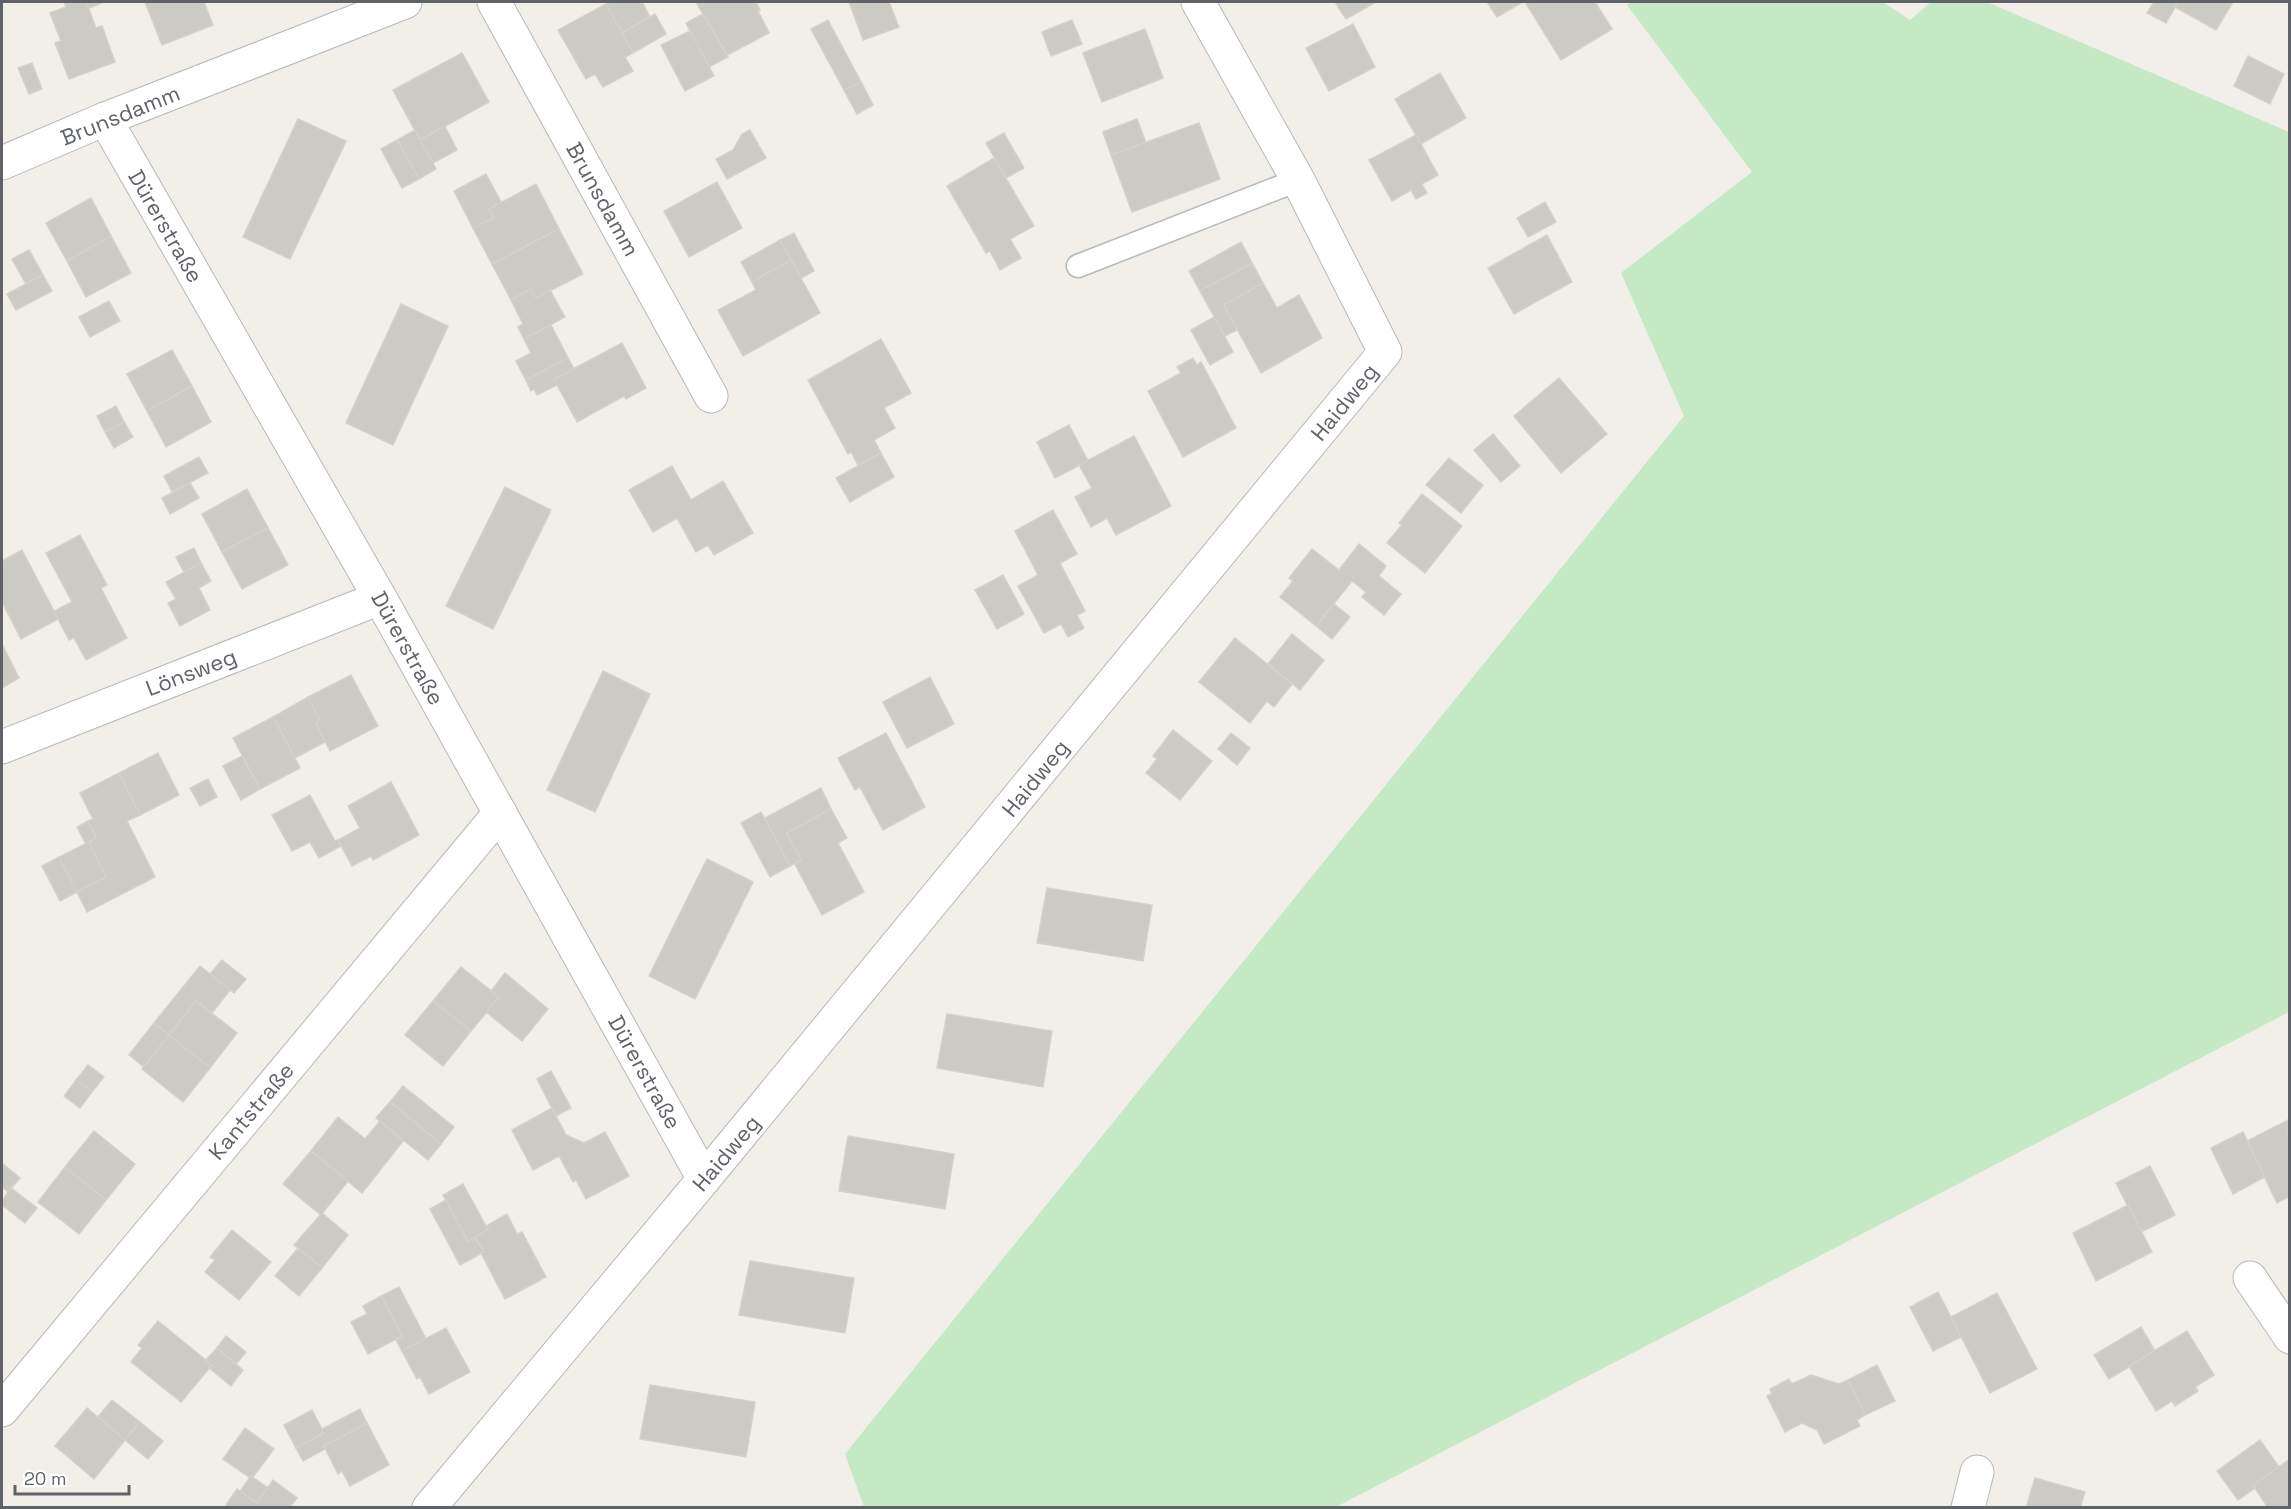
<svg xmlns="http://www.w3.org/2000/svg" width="2291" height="1509" font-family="'Space Grotesk',sans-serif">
<rect width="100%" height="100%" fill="#f1efe8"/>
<path fill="#c5e8c5" d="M1631 2H1883L1910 20 1931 2H1987L2289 132V1012L1336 1507H864L845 1454 1684 416 1621 273 1752 172 1627 5Z"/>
<g fill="#cccac5" stroke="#d6d1c6" stroke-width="1.5">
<path d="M64 2H86L96 28 102 26 115 62 69 79 55 43 61 41 50 13 66 7Z"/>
<path d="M86 2H104L89 8Z"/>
<path d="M145 2H204L213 25 162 45Z"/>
<path d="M610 2H642L650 17 622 33 606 4Z"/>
<path d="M696 2H756L760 10 758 11 769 33 727 55Z"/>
<path d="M849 2H889L899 27 863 40Z"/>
<path d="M1335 2H1376L1346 19Z"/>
<path d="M1487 2H1523L1497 17Z"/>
<path d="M1525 2H1595L1612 29 1561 60Z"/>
<path d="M2154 2H2178L2166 23 2147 13Z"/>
<path d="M2178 2H2233L2216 30 2175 7Z"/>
<path d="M606 4 633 53 625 57 633 71 603 87 595 74 586 79 558 30Z"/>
<path d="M655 14 666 34 633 53 622 33Z"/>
<path d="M703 14 728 57 709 67 686 23Z"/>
<path d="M828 20 861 82 844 90 811 29Z"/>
<path d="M1072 20 1082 44 1051 56 1042 32Z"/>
<path d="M1353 24 1375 67 1329 91 1306 48Z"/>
<path d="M1145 29 1163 78 1102 102 1083 53Z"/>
<path d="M690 31 714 76 685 91 661 45Z"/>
<path d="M462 53 489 102 420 140 393 90Z"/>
<path d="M2248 56 2284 74 2270 104 2234 86Z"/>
<path d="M32 63 42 89 29 94 18 68Z"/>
<path d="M1440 73 1466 118 1421 144 1395 99Z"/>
<path d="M861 82 873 105 857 114 844 90Z"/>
<path d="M298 119 346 141 290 259 243 237Z"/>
<path d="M1137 119 1146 143 1111 155 1103 132Z"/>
<path d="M1199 123 1220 179 1132 212 1111 155Z"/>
<path d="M445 126 457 150 433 163 420 140Z"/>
<path d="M415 130 436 169 419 179 397 140Z"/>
<path d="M750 130 766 158 727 179 716 159 733 150 742 134Z"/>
<path d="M1004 133 1024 168 1006 178 986 143Z"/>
<path d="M1416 135 1438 175 1422 184 1427 193 1416 199 1411 190 1392 201 1369 160Z"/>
<path d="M397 140 419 179 402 188 381 149Z"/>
<path d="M994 158 1034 226 1010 239 1021 258 1000 270 990 251 986 253 947 186Z"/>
<path d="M486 174 501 202 489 209 494 218 473 228 454 191Z"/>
<path d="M717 182 742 228 689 257 664 211Z"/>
<path d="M536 184 559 229 492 264 473 228 494 218 489 209Z"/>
<path d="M91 198 111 236 67 261 46 223Z"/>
<path d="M1545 202 1556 222 1528 237 1517 218Z"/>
<path d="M559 229 583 274 536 298 531 289 511 300 492 264Z"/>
<path d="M794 233 814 271 801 278 780 240Z"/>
<path d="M1547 235 1572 282 1514 314 1488 268Z"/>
<path d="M111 236 131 273 86 297 67 261Z"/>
<path d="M780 240 791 260 752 282 741 262Z"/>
<path d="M1241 242 1252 263 1200 291 1189 271Z"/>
<path d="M29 250 43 275 26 284 12 259Z"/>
<path d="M791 260 820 313 743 356 718 310 756 290 752 282Z"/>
<path d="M1252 263 1263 283 1224 305 1237 330 1225 336 1200 291Z"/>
<path d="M43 275 52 291 16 310 7 294Z"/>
<path d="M1263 283 1277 308 1299 295 1322 338 1261 373 1224 305Z"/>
<path d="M531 289 536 298 550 290 565 317 524 339 518 327 523 324 511 300Z"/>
<path d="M109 301 120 321 90 337 79 317Z"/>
<path d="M401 304 448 326 393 445 346 423Z"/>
<path d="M1214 317 1233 352 1210 365 1191 330Z"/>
<path d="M551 325 568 358 526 380 516 361 531 353 524 339Z"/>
<path d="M881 339 911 393 884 408 895 428 874 440 881 453 858 465 851 452 848 454 808 380Z"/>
<path d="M622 343 646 388 626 399 624 396 577 422 554 379Z"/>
<path d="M172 350 192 386 147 411 127 374Z"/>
<path d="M568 358 574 369 554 379 557 385 537 395 534 389 531 391 526 380Z"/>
<path d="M1193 358 1197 365 1201 362 1236 428 1183 457 1148 391 1181 373 1177 367Z"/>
<path d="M1559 378 1607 434 1561 473 1514 416Z"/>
<path d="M192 386 211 422 166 447 147 411Z"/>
<path d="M116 406 124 422 105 432 97 416Z"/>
<path d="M124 422 133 437 114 448 105 432Z"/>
<path d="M1069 425 1088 461 1055 478 1037 442Z"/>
<path d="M1493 434 1520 466 1501 482 1474 450Z"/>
<path d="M1134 436 1171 506 1116 535 1107 518 1091 527 1075 497 1092 488 1079 465Z"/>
<path d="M881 453 894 477 850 502 836 478Z"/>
<path d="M199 457 208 473 172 492 164 476Z"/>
<path d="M1449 458 1483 485 1461 513 1426 485Z"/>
<path d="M672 466 691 500 723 481 753 533 714 555 708 545 696 552 677 518 653 532 629 490Z"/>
<path d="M190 483 199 498 170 514 162 498Z"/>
<path d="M505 487 551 510 493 629 446 606Z"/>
<path d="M247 489 268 528 222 552 202 514Z"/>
<path d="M1422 494 1462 526 1425 573 1387 543 1402 525 1399 523Z"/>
<path d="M1053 510 1077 554 1060 563 1085 611 1077 615 1084 628 1068 637 1061 624 1044 633 1018 586 1038 575 1015 531Z"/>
<path d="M268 528 288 565 242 589 222 552Z"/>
<path d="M80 535 107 585 101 588 127 638 86 660 74 638 69 640 54 611 72 602 46 553Z"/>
<path d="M1359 544 1386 566 1379 576 1401 594 1384 615 1362 597 1366 592 1352 581 1316 626 1280 597 1293 581 1289 578 1312 549 1339 570Z"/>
<path d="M194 548 201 563 184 572 176 557Z"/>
<path d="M22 550 58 619 21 639 2 602V561Z"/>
<path d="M201 563 211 581 199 588 210 610 180 626 168 603 176 599 166 582Z"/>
<path d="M1003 575 1024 614 997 629 975 590Z"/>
<path d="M1334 604 1350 617 1332 639 1316 626Z"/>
<path d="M1292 634 1324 660 1300 690 1268 664Z"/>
<path d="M1235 638 1292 684 1274 707 1267 701 1250 723 1199 682Z"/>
<path d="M2 644 19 678 2 688Z"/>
<path d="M603 671 650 694 595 812 547 790Z"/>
<path d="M351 675 378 726 330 751 316 723 320 720 308 697Z"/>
<path d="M930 677 954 724 907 748 883 702Z"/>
<path d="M308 697 320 720 316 723 325 742 295 758 273 717Z"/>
<path d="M273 717 300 768 260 789 233 738Z"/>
<path d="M1173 730 1212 761 1180 800 1146 773 1157 759 1153 756Z"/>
<path d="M886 733 925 807 883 830 860 787 855 790 838 758Z"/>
<path d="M1231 733 1250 748 1237 765 1218 749Z"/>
<path d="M158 753 179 795 140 815 119 773Z"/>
<path d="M242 756 260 789 241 800 223 766Z"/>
<path d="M119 773 140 815 127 821 155 877 87 912 77 892 106 877 89 842 96 838 88 821 93 819 80 793Z"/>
<path d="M208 779 217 797 200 806 190 788Z"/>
<path d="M391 782 419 835 373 860 371 856 352 866 338 840 360 828 348 806Z"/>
<path d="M821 788 831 809 787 833 801 860 790 866 765 818Z"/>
<path d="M310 795 335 841 338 840 341 846 319 858 310 842 292 851 272 815Z"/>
<path d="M831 809 847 838 838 843 864 892 822 915 795 864 801 860 787 833Z"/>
<path d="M761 812 790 866 770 877 741 823Z"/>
<path d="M88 821 96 838 86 844 77 827Z"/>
<path d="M89 842 106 877 77 892 59 857Z"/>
<path d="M59 857 77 892 60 901 42 866Z"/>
<path d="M707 859 753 882 695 999 649 976Z"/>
<path d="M1047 888 1152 905 1143 961 1037 943Z"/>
<path d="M222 960 246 979 234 993 210 974Z"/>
<path d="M200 966 230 990 212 1013 196 1001 169 1035 154 1023Z"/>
<path d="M461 967 499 997 471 1031 433 1001Z"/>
<path d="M505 973 548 1009 522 1041 486 1012 499 997 491 991Z"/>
<path d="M196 1001 237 1033 210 1068 169 1035Z"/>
<path d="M433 1001 471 1031 443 1066 405 1035Z"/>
<path d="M947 1014 1052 1031 1043 1087 937 1068Z"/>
<path d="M154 1023 169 1035 144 1067 129 1055Z"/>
<path d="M169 1035 210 1068 183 1102 142 1069Z"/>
<path d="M88 1065 104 1077 92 1092 76 1080Z"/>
<path d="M551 1071 571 1108 556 1116 537 1079Z"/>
<path d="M76 1080 92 1092 80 1108 64 1096Z"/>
<path d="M403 1086 454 1127 441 1144 390 1102Z"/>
<path d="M390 1102 441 1144 428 1160 376 1118Z"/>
<path d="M552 1108 566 1135 584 1143 605 1132 629 1176 586 1199 576 1180 573 1182 559 1156 533 1170 512 1130Z"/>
<path d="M338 1117 365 1139 380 1121 403 1141 362 1193 311 1151Z"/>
<path d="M2288 1120 2290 1196 2277 1203 2247 1141Z"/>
<path d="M94 1131 135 1164 106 1200 65 1167Z"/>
<path d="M2243 1132 2265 1177 2233 1194 2211 1148Z"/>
<path d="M848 1136 954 1154 945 1209 839 1191Z"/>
<path d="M311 1151 348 1181 321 1215 283 1184Z"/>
<path d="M2 1163 20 1178 8 1192 2 1187Z"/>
<path d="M2150 1166 2175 1215 2141 1232 2116 1183Z"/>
<path d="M65 1167 106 1200 79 1234 38 1202Z"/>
<path d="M463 1184 488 1230 468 1242 443 1195Z"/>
<path d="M11 1188 37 1208 25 1223 2 1205V1201Z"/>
<path d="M446 1200 468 1242 475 1237 484 1252 460 1265 430 1209Z"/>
<path d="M2128 1205 2152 1252 2096 1281 2073 1233Z"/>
<path d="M322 1213 348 1235 322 1268 294 1245Z"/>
<path d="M507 1214 517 1234 522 1232 546 1277 505 1299 481 1253 484 1252 475 1237 488 1230 486 1226Z"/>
<path d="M232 1230 271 1262 239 1300 205 1272 215 1260 210 1257Z"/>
<path d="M298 1248 322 1268 299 1296 275 1276Z"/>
<path d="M750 1261 854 1278 845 1333 739 1315Z"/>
<path d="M399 1287 426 1339 402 1351 396 1340 402 1336 381 1296Z"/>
<path d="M1938 1292 1961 1337 1933 1351 1910 1307Z"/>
<path d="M1997 1293 2037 1369 1990 1393 1951 1317Z"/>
<path d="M381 1296 402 1336 368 1354 351 1322 367 1314 363 1306Z"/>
<path d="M158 1321 212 1365 181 1402 131 1362 142 1348 138 1345Z"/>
<path d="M2141 1327 2155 1351 2109 1379 2094 1355Z"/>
<path d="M446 1328 470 1372 429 1394 420 1377 417 1379 402 1351Z"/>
<path d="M2187 1331 2214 1375 2195 1387 2198 1391 2175 1406 2172 1401 2156 1411 2129 1366Z"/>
<path d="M226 1336 246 1352 236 1364 217 1348Z"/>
<path d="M217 1348 243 1370 231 1386 209 1368 212 1365 206 1360Z"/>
<path d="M1877 1365 1895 1401 1865 1415 1848 1380Z"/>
<path d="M1811 1375 1839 1384 1848 1380 1865 1415 1857 1420 1860 1426 1824 1444 1817 1430 1802 1423 1785 1432 1767 1396 1772 1394 1770 1389 1789 1379 1792 1384Z"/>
<path d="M650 1385 755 1402 746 1457 640 1439Z"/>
<path d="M112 1400 140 1422 125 1440 98 1417Z"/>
<path d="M87 1408 125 1440 94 1479 55 1446Z"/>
<path d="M360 1409 367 1423 324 1446 325 1449 303 1461 296 1448 324 1433 322 1429Z"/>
<path d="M312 1410 324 1433 296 1448 284 1425Z"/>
<path d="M140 1422 163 1441 148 1459 125 1440Z"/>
<path d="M367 1423 389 1465 350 1486 342 1471 338 1474 324 1446Z"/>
<path d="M245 1428 274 1449 253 1477 251 1476 250 1478 223 1459Z"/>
<path d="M2260 1440 2279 1467 2253 1485 2255 1488 2238 1500 2217 1471Z"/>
<path d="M2290 1459V1508H2268L2253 1485Z"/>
<path d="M251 1476 268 1488 257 1503 240 1491Z"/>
<path d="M2035 1478 2085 1492 2080 1508H2026Z"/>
<path d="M273 1480 297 1498 289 1508H224L237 1489 257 1503Z"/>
</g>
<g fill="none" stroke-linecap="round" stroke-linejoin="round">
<g stroke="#b5b8bc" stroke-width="25">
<path id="service" d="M1078 266 1298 180"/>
</g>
<g stroke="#b5b8bc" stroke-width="35">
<g id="minor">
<path d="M494 2 711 396"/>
<path d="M105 119 380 598 704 1179"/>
<path d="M2 163 105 119 405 2"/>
<path d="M2 747 380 598"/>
<path d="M2250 1278 2290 1337"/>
<path d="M2 1410 500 813"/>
<path d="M429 1508 704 1179 1385 352 1298 180 1198 2"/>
<path d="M1968 1508 1977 1472"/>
</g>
</g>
<use href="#service" stroke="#fff" stroke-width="22"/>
<use href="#minor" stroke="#fff" stroke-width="33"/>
</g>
<g text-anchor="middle" stroke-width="6" stroke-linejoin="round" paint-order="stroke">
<g font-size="22" fill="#5f6368" stroke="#fff">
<text transform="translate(120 115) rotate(-22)" y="8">Brunsdamm</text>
<text transform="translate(603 199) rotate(61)" y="8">Brunsdamm</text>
<text transform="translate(166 226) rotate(60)" y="8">Dürerstraße</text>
<text transform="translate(1344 402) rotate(-51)" y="8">Haidweg</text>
<text transform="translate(408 648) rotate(61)" y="8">Dürerstraße</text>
<text transform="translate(191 672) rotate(-21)" y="8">Lönsweg</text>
<text transform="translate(1035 778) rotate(-51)" y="8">Haidweg</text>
<text transform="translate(645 1072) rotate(61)" y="8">Dürerstraße</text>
<text transform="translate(251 1111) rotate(-50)" y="8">Kantstraße</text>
<text transform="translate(726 1153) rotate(-50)" y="8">Haidweg</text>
</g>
</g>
<rect width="2291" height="1509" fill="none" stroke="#5f6368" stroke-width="6"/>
<path d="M15 1485v9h114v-9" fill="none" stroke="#5f6368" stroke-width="3"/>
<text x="24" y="1485" font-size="18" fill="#5f6368" stroke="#ffffff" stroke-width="4.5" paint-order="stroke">20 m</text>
</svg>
